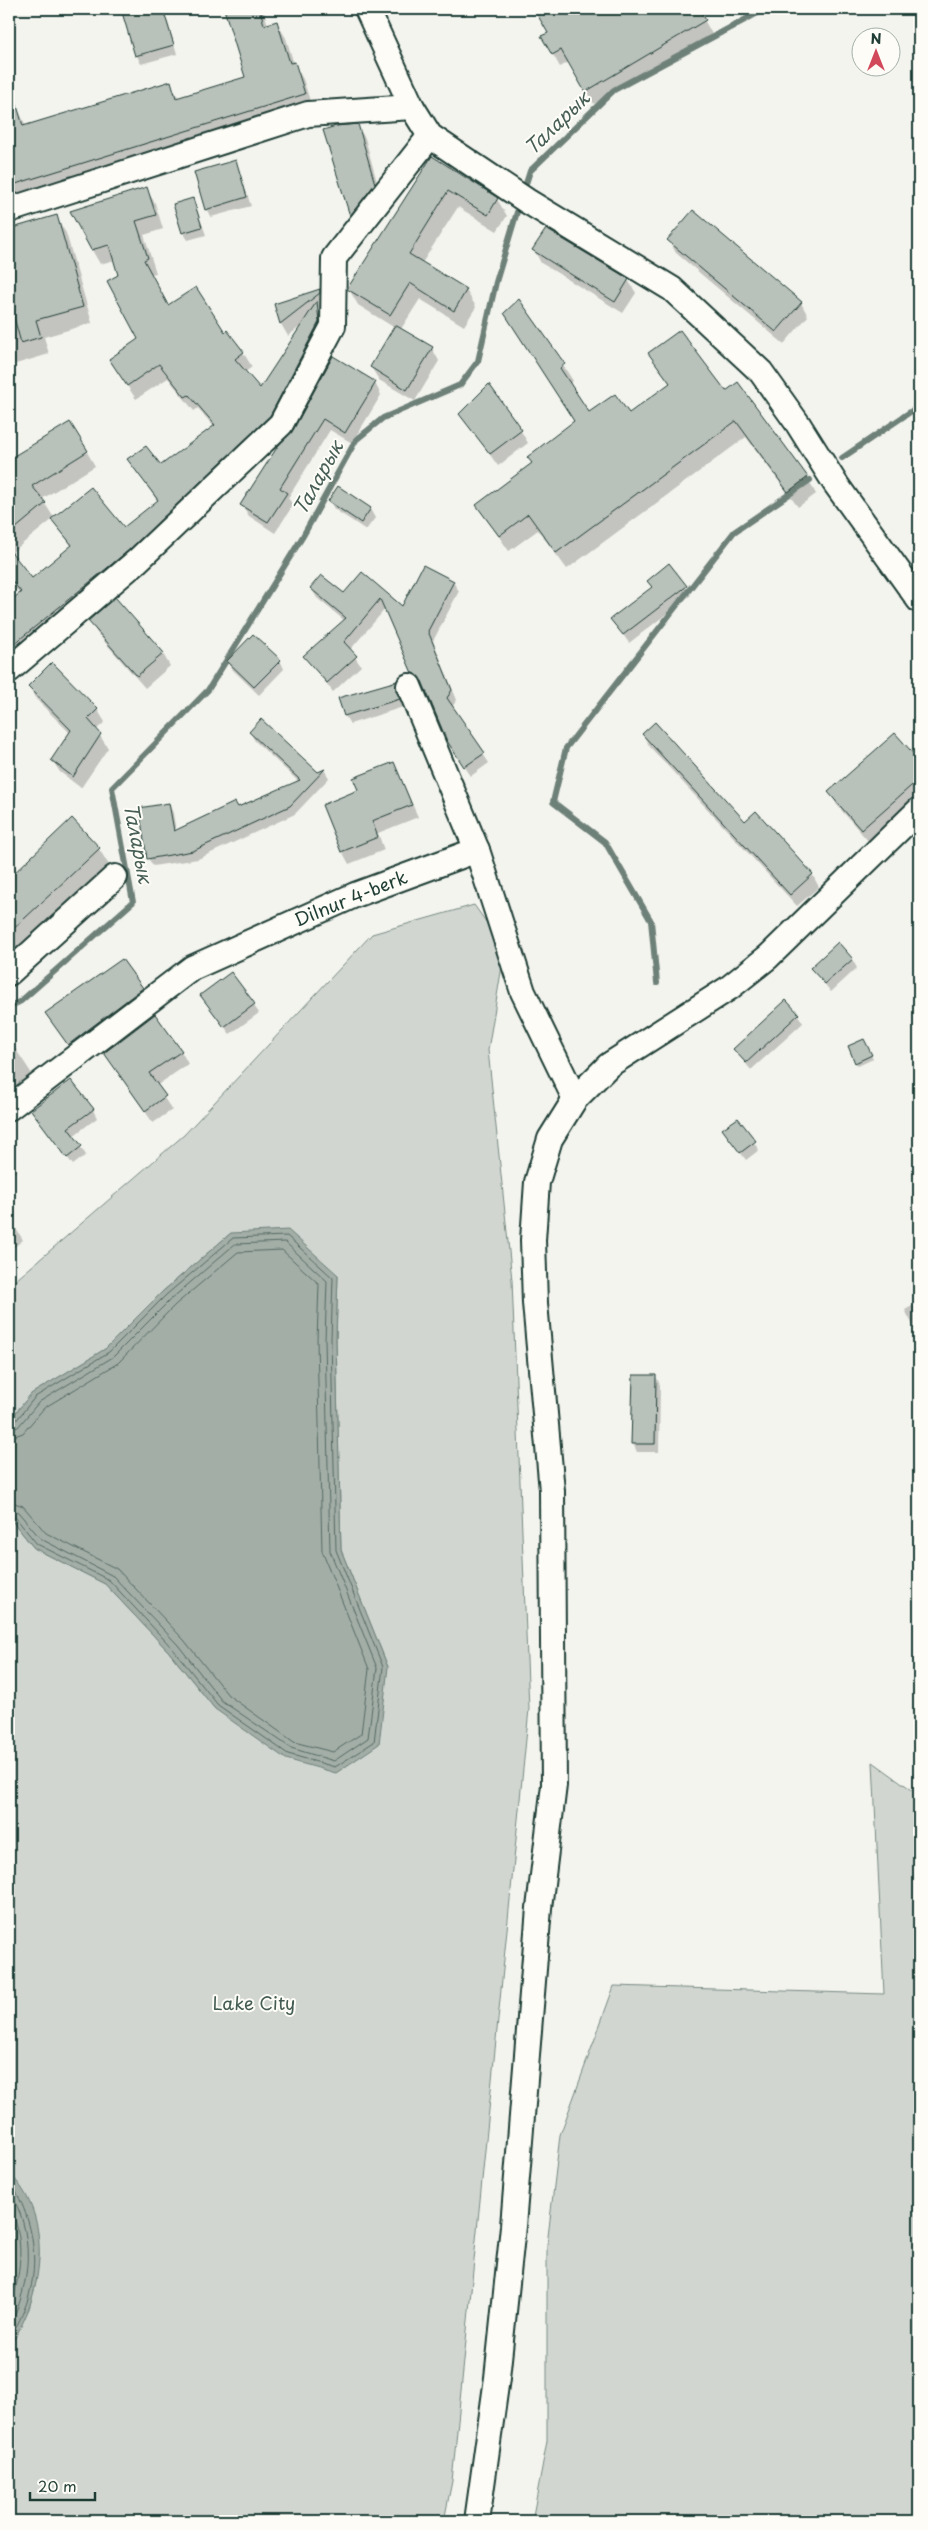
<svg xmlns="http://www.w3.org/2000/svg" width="928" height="2530" font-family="'Playpen Sans',sans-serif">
<rect width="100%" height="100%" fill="#f4f4ef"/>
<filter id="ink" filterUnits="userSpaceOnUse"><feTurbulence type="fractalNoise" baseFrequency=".02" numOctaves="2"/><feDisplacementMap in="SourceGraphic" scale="10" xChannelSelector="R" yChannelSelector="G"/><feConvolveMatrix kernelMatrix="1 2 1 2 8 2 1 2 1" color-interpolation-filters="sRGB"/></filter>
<g filter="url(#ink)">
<g fill="#d1d6d1" stroke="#788a82">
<path d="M474 905 505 948 488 1050 512 1280 529 1709 452 2481 444 2521H9V2347L29 2309 36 2282 39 2255 38 2241 22 2192 9 2173V1517L34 1548 105 1584 169 1652 215 1709 388 1667 341 1550 336 1339 338 1275 231 1233 162 1292 105 1349 31 1394 9 1421V1286L184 1135 372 934Z"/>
<path d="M873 1762 919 1795V2521H532L547 2441V2245L560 2135 614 1986 884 1994Z"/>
</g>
<g fill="#a3aea7" stroke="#6e8179">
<path d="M288 1230 338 1275 336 1339 341 1550 388 1667 379 1744 336 1773 286 1759 215 1709 169 1652 105 1584 34 1548 9 1517V1421L31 1394 105 1349 162 1292 231 1233Z"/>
<path d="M9 2173C56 2218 42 2299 9 2347Z"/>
</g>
<g fill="#0003" fill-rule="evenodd">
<path d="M131 9H164L177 54 141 64 137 56 123 11Z"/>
<path d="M226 9H263L268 25 277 23 286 38 294 64 303 79 313 110 9 203V105L15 103 26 126 170 83 179 98 247 78Z"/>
<path d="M535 9H590L601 27 633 9H698L712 34 594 104 569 62 560 67 543 37 549 33Z"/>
<path d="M357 126 365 138 381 197 358 227 351 215 325 131Z"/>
<path d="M432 157 497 199 507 216 497 231 458 207 422 263 466 290 476 307 464 326 420 299 401 329 432 348 439 361 415 401 379 380 371 367 395 328 358 305 349 289Z"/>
<path d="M236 161 251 206 211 217 206 209Z"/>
<path d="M146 189 155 203 163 229 144 235 156 273 151 274 168 306 225 334 243 352 252 367 245 372 261 390 302 325 288 336 281 324 276 305 319 290 326 303V306L321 310 324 317 278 430 9 669V603L20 594 9 580V459L87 452 95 466 42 499 54 518 124 529 158 502 129 460 160 467 214 427 198 408 194 411 168 378 136 399 110 360 139 339 115 260 100 264 92 250ZM53 519 72 547 32 580 11 553Z"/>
<path d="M193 199 206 235 188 240 183 232Z"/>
<path d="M56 217 66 233 92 323 44 337 49 354 9 366V230Z"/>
<path d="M546 230 628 280 636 293 623 313 541 263 534 250Z"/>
<path d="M669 240 801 303 808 316 784 344 676 253Z"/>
<path d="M515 330 563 365 573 381 569 385 588 414 629 415 670 384 650 353 725 393 807 478 816 494 798 507 746 437 567 569 538 530 509 551 477 505 533 464 529 457 575 422Z"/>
<path d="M375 383 381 395 352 443 330 430 288 498 293 505 275 533 249 516 242 505 279 447Z"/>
<path d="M461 414 521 431 528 443 498 466Z"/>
<path d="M338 488 370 509 375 518 366 530 334 509 330 501Z"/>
<path d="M669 565 691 595 629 643 612 619 653 588Z"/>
<path d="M362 574 402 608 453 582 459 591 433 641 457 700 452 707 489 763 471 776 454 751 426 688 419 682 413 672 386 608 350 650 361 666 333 692 305 656 345 621 317 598 311 588 344 595Z"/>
<path d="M90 621 163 654 170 666 145 688 97 633Z"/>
<path d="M280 660 284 669 259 695 233 670 228 662Z"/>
<path d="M396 682 401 690 400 700 403 707 350 724 345 716Z"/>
<path d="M29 686 97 709 105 722 96 730 108 748 81 788 60 772 52 760 70 733 36 699Z"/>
<path d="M250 732 318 774 325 771 329 778 295 814 198 859 153 866 148 858 169 804 173 813 176 831 299 782 255 741Z"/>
<path d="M643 735 745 822 812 874 819 887 797 906 650 747Z"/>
<path d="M895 735 919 762V797L869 842 837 805 830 793Z"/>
<path d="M394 763 418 817 378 833 384 850 349 864 342 851 359 791Z"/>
<path d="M72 820 99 849 109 865 9 959V879Z"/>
<path d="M852 959 857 968 831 992 812 968Z"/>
<path d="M122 961 149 1002 76 1057 47 1013Z"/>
<path d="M231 973 259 1013 230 1034 206 1003Z"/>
<path d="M798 1015 803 1023 751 1070 734 1049Z"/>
<path d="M9 1039 32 1074 9 1090Z"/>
<path d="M865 1044 873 1059 858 1066 856 1062Z"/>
<path d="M181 1051 188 1064 156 1086 172 1110 153 1123 105 1053Z"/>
<path d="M32 1110H93L97 1118 73 1136 86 1155 73 1165Z"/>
<path d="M738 1120 759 1150 746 1160 729 1137Z"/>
<path d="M9 1157 17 1171 9 1177Z"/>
<path d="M9 1217 23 1240 9 1251Z"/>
<path d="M919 1302V1337L905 1310Z"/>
<path d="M656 1376 660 1385 659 1452H637L633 1443Z"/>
</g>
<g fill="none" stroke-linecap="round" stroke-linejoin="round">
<g stroke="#546a62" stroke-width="1">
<path d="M9 1424 15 1422 35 1397 109 1352 166 1295 233 1238 287 1236 333 1278 331 1339 336 1550 383 1667 374 1742 335 1767 288 1754 218 1705 173 1649 109 1580 37 1544 15 1517 9 1515"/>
<path d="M9 1430 18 1427 39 1402 113 1357 170 1300 235 1244 285 1242 327 1281 325 1340 330 1551 377 1668 368 1738 334 1761 291 1748 222 1701 178 1645 113 1576 41 1539 18 1512 9 1508"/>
<path d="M9 1438 23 1433 44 1408 118 1363 175 1305 238 1252 282 1250 319 1284 317 1340 322 1551 369 1669 361 1734 333 1752 294 1742 228 1695 184 1640 117 1569 46 1533 23 1506 9 1501"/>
<path d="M9 2180C41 2229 43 2289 9 2338"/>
<path d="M9 2191C35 2231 32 2285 9 2326"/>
<path d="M9 2206C26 2237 21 2278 9 2310"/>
</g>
<g stroke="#6e8179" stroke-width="6">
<path d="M523 193 530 171 614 90 765 9"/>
<path d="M842 458 919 406"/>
<path d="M657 983 651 921 605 842 553 802 566 748 734 532 810 480"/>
<path d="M9 1007 21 1001 133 902 112 788 208 690 303 536 356 440 383 418 460 385 478 361 496 282 520 202"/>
</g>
</g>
<g fill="#b9c1bb" stroke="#1f3d34">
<path d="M121 9H163L174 45 135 56Z"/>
<path d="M224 9H260L264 25 277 21 290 63 295 62 305 94 9 186V93L13 92 23 126 171 81 176 98 245 77Z"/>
<path d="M534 9H699L706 20 585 92 561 50 552 55 541 36 548 33Z"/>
<path d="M358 124 375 184 350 216 323 130 336 126Z"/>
<path d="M432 156 498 198 488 215 448 191 409 254 467 289 454 311 410 283 390 315 347 289Z"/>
<path d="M236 160 247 197 205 210 194 172Z"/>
<path d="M147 187 156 215 136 221 148 258 144 260 168 305 196 287 225 332 227 330 244 352 235 359 260 388 317 301 319 322 270 416 128 551 9 648V602L21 592 9 577V549L32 578 72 545 51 519 91 487 124 527 158 500 127 459 146 446 161 465 215 425 189 395 185 397 159 364 127 386 109 359 138 339 107 281 118 275 109 245 91 250 70 211Z"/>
<path d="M193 198 202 227 182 233 173 204Z"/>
<path d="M693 210 802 302 776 332 667 240Z"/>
<path d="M57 215 83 307 36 320 41 337 21 343 9 299V229Z"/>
<path d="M546 229 629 279 615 302 532 250Z"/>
<path d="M320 289V293L280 324 274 304Z"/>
<path d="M519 299 565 364 560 368 589 412 615 394 629 413 670 383 648 353 680 330 726 391 738 382 808 477 788 492 736 421 556 553 528 514 499 536 476 505 532 463 527 457 574 421 504 313Z"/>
<path d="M395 325 433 347 407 390 370 367Z"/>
<path d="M333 356 376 382 345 433 323 419 280 488 287 493 268 522 240 505 278 446 293 430Z"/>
<path d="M489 384 522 430 490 454 459 414Z"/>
<path d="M70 422 88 451 32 486 46 503 9 534V459Z"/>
<path d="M338 486 371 508 361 523 328 501Z"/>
<path d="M669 563 687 586 623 635 610 619 652 587 647 581Z"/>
<path d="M423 565 454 581 428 631 452 690 447 698 485 753 464 767 447 741 422 681 412 673 380 599 344 642 357 656 327 683 303 656 346 618 310 588 321 575 344 593 362 572 402 606Z"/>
<path d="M115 597 164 653 137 676 88 621Z"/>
<path d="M253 634 281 660 254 687 227 661Z"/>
<path d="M52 662 98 709 88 719 101 734 73 777 51 760 71 730 28 686Z"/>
<path d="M397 681 396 691 400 699 344 716 338 698Z"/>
<path d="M261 719 318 772 325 769 290 806 193 851 147 859 139 808 169 803 174 831 235 802 238 807 300 780 249 732Z"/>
<path d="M655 722 745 821 756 811 813 874 790 895 642 734Z"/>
<path d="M895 733 919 760V779L861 830 828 792Z"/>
<path d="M394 762 412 805 372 821 378 837 341 852 322 805 358 790 353 778Z"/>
<path d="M72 818 100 848 9 933V878Z"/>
<path d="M838 942 853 959 825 984 810 968Z"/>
<path d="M122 959 143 988 68 1045 45 1013Z"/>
<path d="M231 972 255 1004 224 1027 200 995Z"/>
<path d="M786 1000 799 1014 746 1063 733 1049Z"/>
<path d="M155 1014 182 1051 149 1073 166 1096 145 1111 104 1053Z"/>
<path d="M864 1039 872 1055 855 1063 848 1046Z"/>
<path d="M71 1080 94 1109 68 1128 82 1146 67 1158 31 1110Z"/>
<path d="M738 1118 756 1141 740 1153 722 1129Z"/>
<path d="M633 1375H656L655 1444H631Z"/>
</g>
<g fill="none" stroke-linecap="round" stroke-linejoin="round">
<g stroke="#1f3d34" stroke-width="28">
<g id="minor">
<path d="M367 9 412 107 430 136 527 201 672 289 761 372 798 424 835 483 919 600"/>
<path d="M9 210 308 114 412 107"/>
<path d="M9 670 137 561 281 424 333 326 334 258 430 136"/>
<path d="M409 686 477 850"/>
<path d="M9 973 115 877"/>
<path d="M9 1108 192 968 355 895 477 850 523 992 575 1099"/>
<path d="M477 2521 497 2378 513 2226 539 1908 554 1785 552 1491 535 1303 533 1240 537 1182 550 1139 575 1099 609 1065 729 988 768 957 919 810"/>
</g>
</g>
<use href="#minor" stroke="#fdfcf7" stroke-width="24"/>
</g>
</g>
<g text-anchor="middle" stroke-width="4" stroke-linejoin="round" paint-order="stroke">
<g font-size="18" fill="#1f3d34" stroke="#fdfcf7">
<text transform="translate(351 899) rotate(-22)" y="6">Dilnur 4-berk</text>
</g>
<g font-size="18" fill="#435c53" stroke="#fdfcf7">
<text x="254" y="2010">Lake City</text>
</g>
<g font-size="19" font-style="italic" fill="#475f56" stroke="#fdfcf7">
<text transform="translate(557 123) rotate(-44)" y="7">Таларык</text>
<text transform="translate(318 478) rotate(-61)" y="7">Таларык</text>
<text transform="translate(138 843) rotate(79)" y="7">Таларык</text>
</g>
</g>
<rect width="928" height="2530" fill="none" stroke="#fdfcf7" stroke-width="30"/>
<rect x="15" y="15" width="898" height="2500" fill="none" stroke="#1f3d34" stroke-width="2" filter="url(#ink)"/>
<g transform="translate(876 52)"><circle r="24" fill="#fdfcf7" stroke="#a4b0a9"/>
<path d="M0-4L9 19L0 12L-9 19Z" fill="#d1495b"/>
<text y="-8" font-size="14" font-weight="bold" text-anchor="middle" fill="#1f3d34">N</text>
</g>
<path d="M30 2492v8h65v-8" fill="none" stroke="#1f3d34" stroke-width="2.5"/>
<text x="38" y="2492" font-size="15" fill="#1f3d34" stroke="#fdfcf7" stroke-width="4" paint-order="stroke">20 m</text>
</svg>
